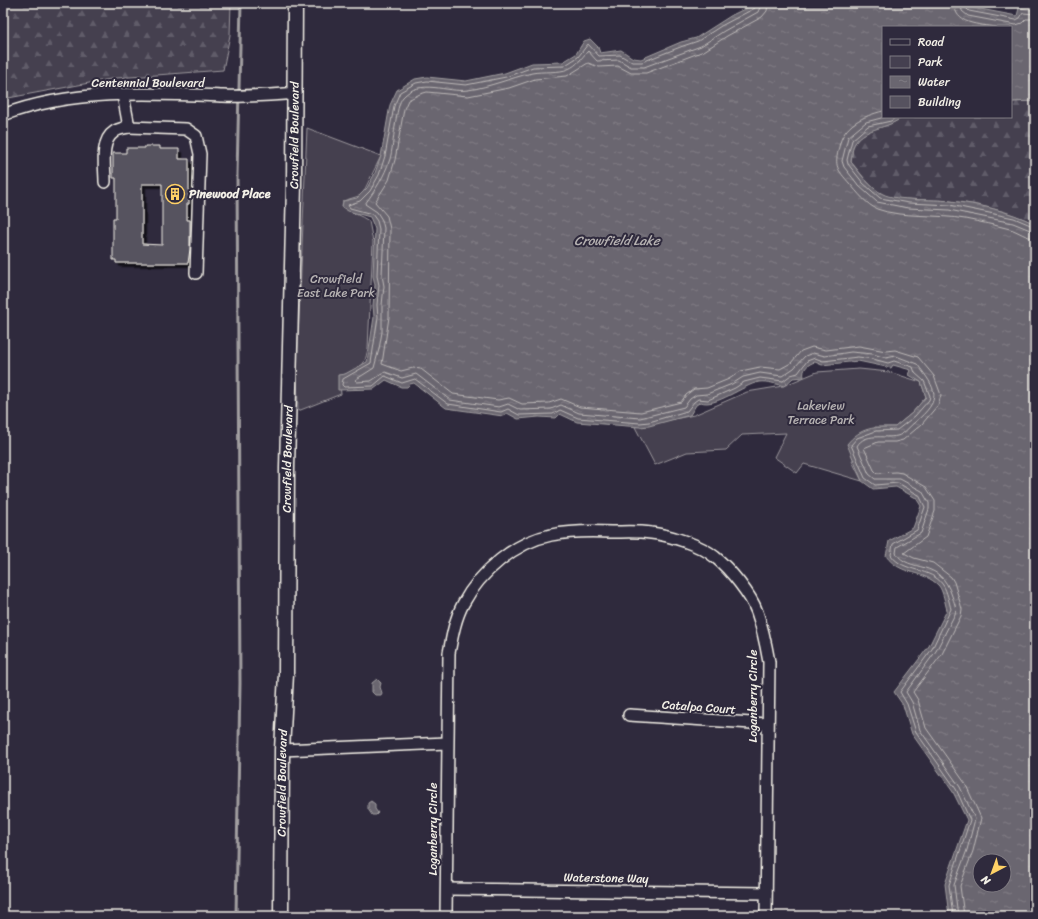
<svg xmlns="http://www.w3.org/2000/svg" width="1038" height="919" font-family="Sriracha,sans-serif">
<defs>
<pattern id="forest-firs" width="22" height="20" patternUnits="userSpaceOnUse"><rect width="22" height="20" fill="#454050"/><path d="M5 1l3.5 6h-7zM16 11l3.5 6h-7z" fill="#605c69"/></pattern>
<pattern id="water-ripples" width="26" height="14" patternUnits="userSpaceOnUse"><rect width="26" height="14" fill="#6a6670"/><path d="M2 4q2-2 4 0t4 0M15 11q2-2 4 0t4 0" fill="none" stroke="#807c84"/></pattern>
<filter id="shadow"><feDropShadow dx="3.5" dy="3.5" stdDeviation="0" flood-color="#0009"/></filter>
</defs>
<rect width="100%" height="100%" fill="#2f2a3d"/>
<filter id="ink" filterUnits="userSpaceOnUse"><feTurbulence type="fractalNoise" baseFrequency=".025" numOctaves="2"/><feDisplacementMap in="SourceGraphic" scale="8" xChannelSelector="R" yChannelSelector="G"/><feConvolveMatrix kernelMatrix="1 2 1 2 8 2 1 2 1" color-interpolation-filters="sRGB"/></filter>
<g filter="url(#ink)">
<g fill="url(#forest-firs)" stroke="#9c989c">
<path d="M3 3H231L230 35 223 70 116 78 3 99Z"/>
<path d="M1035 101V224C1009 211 978 204 950 201 933 199 897 201 883 195 870 188 860 172 851 162 852 156 852 147 855 143 867 125 886 130 902 117H1011V102Z"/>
</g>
<g fill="#454050" stroke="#9c989c">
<path d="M307 128 381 156 362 195 343 201V207C351 213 360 215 369 221L373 242 368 348C364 370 359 370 339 376L341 394 298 411 297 366Z"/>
<path d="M859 369 889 372 921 382 926 397 912 413 895 427H875L852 461 862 481 804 464 797 473 774 457 786 433 742 435 726 450 687 452 655 465 635 427 694 415 747 392 783 386 817 372Z"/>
</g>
<g fill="url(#water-ripples)" stroke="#a19ea0" fill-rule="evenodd">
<path d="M757 3H970V7L1017 16 1019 8 1035 10V101L1011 102V27H883V117H902C887 130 867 126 855 143 852 147 852 156 851 162 859 172 870 188 883 194 896 201 933 199 950 201 978 204 1009 211 1035 224V916H949L945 884 967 820 953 792 912 734 903 705 894 692 929 646 947 610C945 603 943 591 939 586 923 569 902 577 886 556L889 541 913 528 921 506 916 498 896 487 873 489 862 481 847 444C861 427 874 427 895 427L912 413 926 397 921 382 909 375 911 370 893 365 891 368 858 361 822 365 815 362C808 364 802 369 804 377L793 378 784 386C776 384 767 381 759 382 743 385 715 408 701 402L696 405 690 415 649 426 640 427 577 422 560 414 556 418 539 417 518 419 507 413 503 416 446 408 414 383 410 384 407 387H401L386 380 374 389 338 390V375L345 374 367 362 374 317 373 305 375 285 373 276 375 229 370 217 348 211 342 207 343 201 357 198 367 188 375 173 381 156 390 105 397 90 415 79 427 77 466 81 505 73 532 63 563 62 576 54 584 41 590 39 598 47 600 53 621 50 633 58 641 59 681 42 696 38 732 15ZM980 861H1004V885H980Z"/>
<path d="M377 679 381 683 380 687 382 693 381 695H375L372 692V683Z"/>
<path d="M371 801 375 804V809L378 813 376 815H372L368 809V803Z"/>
</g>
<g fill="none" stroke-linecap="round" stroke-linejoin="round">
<g stroke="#bdb9b8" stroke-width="1">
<path d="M757 3 755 8 721 26 698 41 683 46 642 62H632L620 55 599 56 588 44 578 57 564 66 533 67 506 77 466 85 427 81 416 83 400 92 394 106 385 156 379 175 370 191 360 201 348 205 350 208 372 214 377 221 379 229 377 276 379 285 377 305 378 317 371 363 343 379 342 385 344 387 373 386 385 376 402 383 415 379 448 404 501 412 508 409 519 415 553 414 560 410 578 418 640 423 649 422 687 411 694 402 698 399 708 400 735 388 744 382 760 378 783 381 791 375 798 373 807 361 815 358 823 361 858 357 873 359 888 363 894 361 913 367 915 373 924 381 930 396 929 400 915 416 897 430 876 431 857 438 851 445 865 478 875 485 898 483 919 495 925 507 917 530 893 544 891 555C903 573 931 567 943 585 947 591 949 602 951 609L932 649 900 692 907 704 916 732 956 789 970 820 949 885 953 916"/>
<path d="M762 3 758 12 724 31 701 46 644 67H631L619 60 597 61 588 51C581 58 578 65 568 69 560 73 542 71 532 73 510 78 490 87 468 90 447 93 420 78 403 97 395 106 394 145 390 159 384 177 376 189 365 204L377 212 382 220 384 228 382 275 384 286 382 305V332L379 349 374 368 355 380 357 382 371 381 385 372 402 378 416 374 450 400 499 407 508 404 520 410 551 409 561 405 579 413 640 418 684 407 690 399 696 395 707 394 732 384 743 377 760 373 782 376 794 368 805 356 813 353 825 356 851 352 873 354 886 358 896 356 917 364C937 390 943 399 914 423 909 427 903 435 897 436 884 439 865 432 857 446L869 474 875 479H900L922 491 929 503V509L921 533 897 547 896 553C909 574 940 557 952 596 954 602 957 608 955 614L936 651 906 692 912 702 920 730 960 787 975 819 967 850 954 885 958 916"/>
<path d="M768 3 767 11 762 17 727 36 704 51 646 73H631L618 66 599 67 588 63 567 76 535 79 509 88 468 96 427 92 420 94 408 100 404 109 395 160 389 180 375 202 387 216 390 229 389 317 382 364 401 371 413 368 421 369 453 394 498 400 509 398 522 404 549 403 561 399 580 407 641 412 681 402 686 395 694 389 707 388 729 379 741 371 760 367 780 369 791 363 801 351 812 347 826 350 859 346 886 351 895 350 918 357 934 376 941 395 938 405 922 424 903 440 895 442H878L864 448 874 470 877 473 896 472 902 473 926 487 935 501V511L926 537 904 553 914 558 933 563 951 577 954 582 962 609 961 616 942 654 913 692 918 700 926 728 965 783 981 818 973 851 960 886 964 916"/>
<path d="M955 3C953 25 980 24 996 27"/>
<path d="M961 3 962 11 968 16 1016 25 1022 23 1026 19H1035"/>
<path d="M966 3V8L969 11 1016 20 1020 18 1023 13 1035 14"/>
<path d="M883 111C863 116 843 125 839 147 834 167 837 169 850 184 857 192 867 205 877 209 901 218 938 214 965 219 980 222 995 225 1010 229 1018 231 1026 238 1035 238"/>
<path d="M885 117 866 122 848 137 842 161 844 167 859 186 877 202 908 208 949 210 1013 223 1035 232"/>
<path d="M896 117 891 121 868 126 852 140 847 160 848 164 863 183 880 198 909 203 950 205 1014 218 1035 227"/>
</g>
<path stroke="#a19ea0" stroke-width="3" d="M236 916 240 683 237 174 241 3"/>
</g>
<path fill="#56525f" stroke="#f4f1e8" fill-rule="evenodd" filter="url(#shadow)" d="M145 146H160V149H179V159H189V204H187V220H190V249L188 263H116V260H113V218H116V178H113V153H126V148H145ZM142 184H162V245L142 244Z"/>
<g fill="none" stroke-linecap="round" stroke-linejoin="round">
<g stroke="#f4f1e8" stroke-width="14">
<g id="minor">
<path d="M123 95 129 127 186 129 196 136 200 154 196 273"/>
<path d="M3 115C72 89 150 93 223 96 247 97 271 95 296 93"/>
<path d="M105 182C105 167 100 141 114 132 117 129 124 128 129 127"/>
<path d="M629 715 767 724"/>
<path d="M282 750 447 743"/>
<path d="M447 889 766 893"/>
<path d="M446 916 449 653C452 637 455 619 463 604 480 572 515 542 551 535 571 531 591 531 611 532 624 532 638 531 651 533 669 535 701 545 715 557 730 569 751 595 757 612 763 629 766 645 769 662L766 916"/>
</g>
</g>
<g stroke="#f4f1e8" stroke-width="17">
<g id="major">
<path id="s1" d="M281 916 282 750 286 674 287 468 294 185 295 3"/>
</g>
</g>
<use href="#minor" stroke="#2f2a3d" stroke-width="11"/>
<use href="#major" stroke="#2f2a3d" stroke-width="14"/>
</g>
</g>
<defs>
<g id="building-ring" transform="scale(1)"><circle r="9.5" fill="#2f2a3d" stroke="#ffd166" stroke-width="1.5"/><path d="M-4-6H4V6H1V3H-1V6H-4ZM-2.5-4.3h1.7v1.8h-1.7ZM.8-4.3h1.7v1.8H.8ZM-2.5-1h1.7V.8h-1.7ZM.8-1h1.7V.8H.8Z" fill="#ffd166"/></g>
</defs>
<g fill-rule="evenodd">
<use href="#building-ring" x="175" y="194"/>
</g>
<g text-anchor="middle" stroke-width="4" stroke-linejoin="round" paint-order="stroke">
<g font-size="12" fill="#f4f1e8" stroke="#2f2a3d">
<text x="148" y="87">Centennial Boulevard</text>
<text dy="4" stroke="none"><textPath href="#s1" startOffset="781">Crowfield Boulevard</textPath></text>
<text dy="4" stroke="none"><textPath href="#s1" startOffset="457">Crowfield Boulevard</textPath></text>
<text transform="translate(753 696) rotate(-90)" y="4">Loganberry Circle</text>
<text transform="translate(699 707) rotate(4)" y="4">Catalpa Court</text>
<text dy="4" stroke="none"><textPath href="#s1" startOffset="133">Crowfield Boulevard</textPath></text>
<text transform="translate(433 829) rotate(-90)" y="4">Loganberry Circle</text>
<text transform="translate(606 878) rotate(1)" y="4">Waterstone Way</text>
</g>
<g font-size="12" font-weight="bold" fill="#f4f1e8" stroke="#2f2a3d" text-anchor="start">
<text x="189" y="198">Pinewood Place</text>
</g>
<g font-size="12" fill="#b7b3b3" stroke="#2f2a3d">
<text x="336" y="283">Crowfield<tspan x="336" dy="14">East Lake Park</tspan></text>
<text x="821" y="410">Lakeview<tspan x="821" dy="14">Terrace Park</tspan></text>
</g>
<g font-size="13" font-style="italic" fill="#b6b2b2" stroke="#2f2a3d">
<text x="617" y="245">Crowfield Lake</text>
</g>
</g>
<rect width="1038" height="919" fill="none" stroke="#2f2a3d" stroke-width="16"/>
<rect x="8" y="8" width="1022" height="903" fill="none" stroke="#f4f1e8" stroke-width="1.5" filter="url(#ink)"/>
<rect x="882" y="26" width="130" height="92" fill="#2f2a3d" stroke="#7e7a81"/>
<rect x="890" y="39" width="20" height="6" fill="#2f2a3d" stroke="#7e7a81"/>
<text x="918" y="46" font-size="12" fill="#f4f1e8">Road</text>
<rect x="890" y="56" width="20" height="12" fill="#454050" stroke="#7e7a81"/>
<text x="918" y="66" font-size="12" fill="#f4f1e8">Park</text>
<rect x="890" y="76" width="20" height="12" fill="url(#water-ripples)" stroke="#7e7a81"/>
<text x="918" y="86" font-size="12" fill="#f4f1e8">Water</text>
<rect x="890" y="96" width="20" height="12" fill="#56525f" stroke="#7e7a81"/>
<text x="918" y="106" font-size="12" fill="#f4f1e8">Building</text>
<g transform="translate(992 873) rotate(221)"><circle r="19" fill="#2f2a3d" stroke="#7e7a81"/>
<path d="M0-3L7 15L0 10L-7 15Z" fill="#ffd166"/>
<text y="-6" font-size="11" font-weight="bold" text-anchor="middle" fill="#f4f1e8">N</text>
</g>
</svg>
